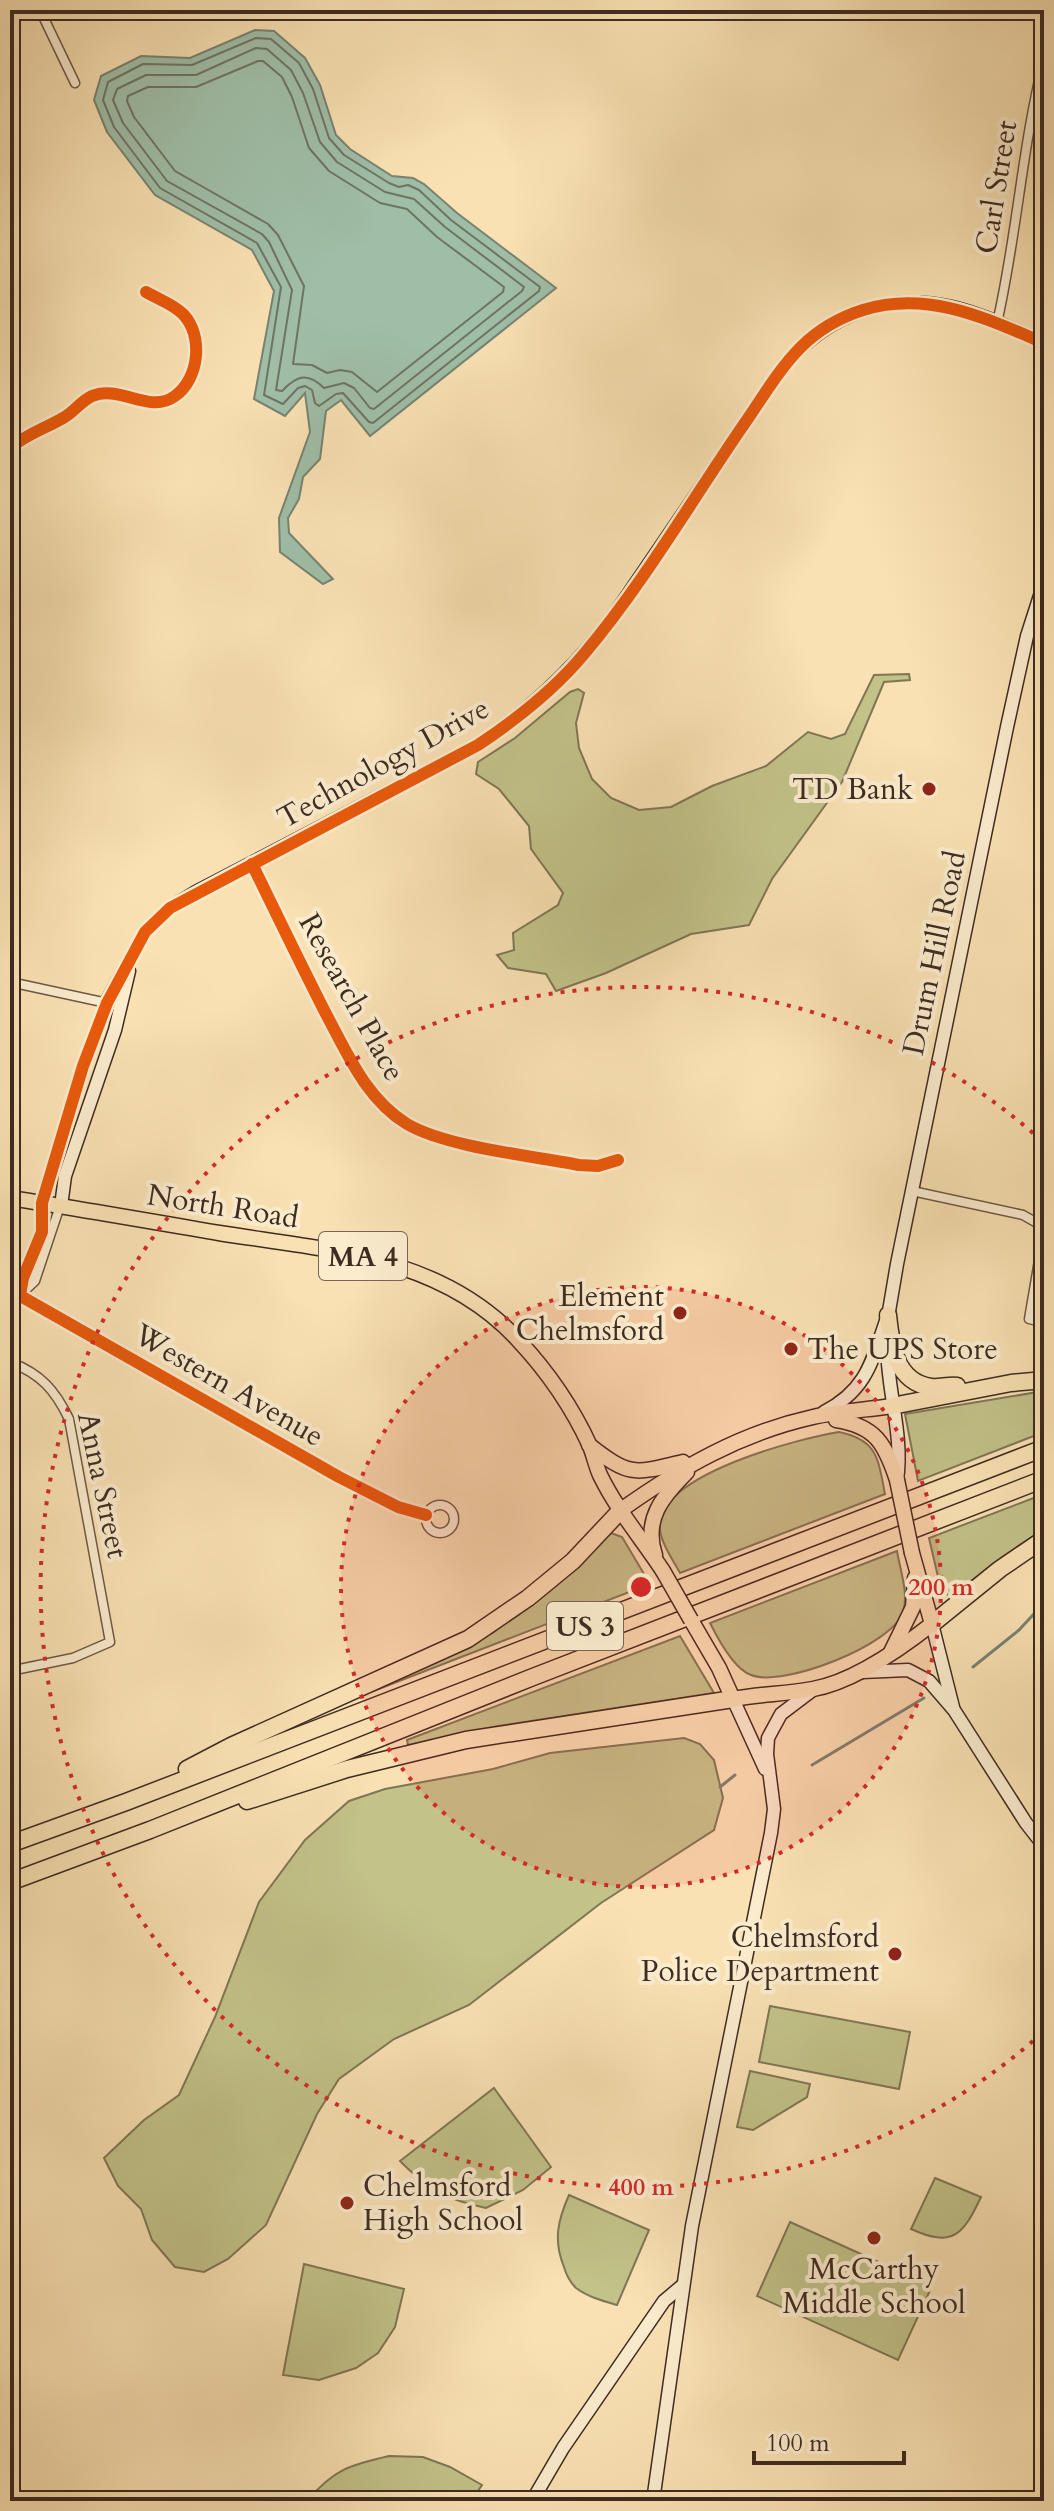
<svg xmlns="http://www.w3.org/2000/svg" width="1054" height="2511" font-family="Cardo,serif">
<rect width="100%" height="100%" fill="#f9e1b3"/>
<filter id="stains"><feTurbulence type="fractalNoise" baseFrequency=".0025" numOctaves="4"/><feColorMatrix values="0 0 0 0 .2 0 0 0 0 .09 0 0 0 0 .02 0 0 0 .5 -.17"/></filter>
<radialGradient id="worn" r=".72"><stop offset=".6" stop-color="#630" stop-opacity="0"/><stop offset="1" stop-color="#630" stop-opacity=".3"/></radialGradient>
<g fill="#c2c289" stroke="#807655" stroke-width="2">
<path d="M909 674 910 680 884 682 842 782 772 879 749 925 691 934 606 973 556 991 546 974 508 968 497 955 514 950 513 933 558 905 563 893 531 849 529 826 499 789 476 774 478 762 515 738 570 692 578 689 584 693 576 723 579 748 592 779 611 798 639 810 671 807 712 786 766 766 808 732 831 739 845 734 874 675Z"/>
<path d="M1044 1391V1432L918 1481 905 1414Z"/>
<path d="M839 1432C878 1440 878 1459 885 1494L680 1573C672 1558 658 1540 660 1522 666 1473 797 1439 839 1432Z"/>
<path d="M1044 1494V1529L1002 1557 953 1595 942 1594 929 1538Z"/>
<path d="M611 1533 622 1537 650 1584 327 1709 449 1656 494 1632 569 1574Z"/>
<path d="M897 1551C900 1570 909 1594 903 1612 893 1645 782 1688 751 1675 734 1669 718 1639 710 1623Z"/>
<path d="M680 1636 714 1693 498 1726 408 1745 407 1740Z"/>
<path d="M684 1738 700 1744 714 1760 723 1798 714 1830 601 1903 469 2005 394 2039 339 2079 317 2114 266 2225 228 2259 204 2272 175 2267 152 2240 141 2209 118 2186 104 2158 144 2120 179 2095 215 2017 259 1902 305 1840 349 1801 385 1789 493 1769 550 1753Z"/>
<path d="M770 2006 910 2032 899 2089 759 2062Z"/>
<path d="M750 2071 810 2084 807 2097 753 2130 737 2127Z"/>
<path d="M494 2088 551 2167 523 2190 486 2208C445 2199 430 2191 400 2161Z"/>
<path d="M935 2178 981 2197C963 2235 953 2248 911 2229Z"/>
<path d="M569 2195 649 2230 617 2305C603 2301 588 2297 576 2288 571 2283 566 2274 564 2267 553 2240 558 2220 569 2195Z"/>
<path d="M790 2222 932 2286 898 2360 757 2296Z"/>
<path d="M304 2264 404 2289 395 2327 378 2353 356 2368 319 2380 283 2375Z"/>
<path d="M389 2456 423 2457 450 2467 482 2485 471 2501H307C334 2469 350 2465 389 2456Z"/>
</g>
<path fill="#9fbea8" stroke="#788372" stroke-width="2" d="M255 30 274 31 305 58 320 85 336 135 350 149 392 176 413 178 424 184 457 213 556 288 370 436 341 400 326 411 320 459 303 477 299 499 288 518 289 533 333 579 323 584 280 552 279 518 310 432 305 393 285 416 254 399 274 291 252 250 155 195 107 132 94 100 101 76 141 56 190 58Z"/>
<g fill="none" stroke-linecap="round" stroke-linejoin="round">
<g stroke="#6e7464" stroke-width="2">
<path d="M256 38 271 39 299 63 313 89 329 138 344 155 389 183 399 187 408 185 419 190 451 220 540 287 539 291 373 423 369 422 343 393 336 394 319 406 315 403 312 390 305 386 298 388 283 404 264 395 281 287 257 243 160 188 114 127 103 100 108 82 143 64 192 65Z"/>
<path d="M256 48 267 49 291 70 303 93 320 142 337 162 385 192 414 199 445 227 524 287 522 291 374 409 370 408 354 388 344 383 324 388C308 372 297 375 282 391L276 390 292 290 269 242 262 234 167 181 123 123 113 100 117 89 146 75H196Z"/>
<path d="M258 61H263L282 77 292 97 309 148 329 171 380 203 407 209 437 237 504 287 503 292 377 392 352 372 340 370 327 373 312 365 293 364 304 286 278 235 268 224 175 171 134 117 127 101 128 96 148 87H196Z"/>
</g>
<g stroke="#788372" stroke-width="3">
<path d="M973 1667 1019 1630 1044 1603"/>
<path d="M812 1765 924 1698"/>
<path d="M720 1787 735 1775"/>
</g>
<g stroke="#6d5846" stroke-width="11">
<g id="street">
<path d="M40 10 75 83"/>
<path d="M997 323C1017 236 1022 146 1044 59"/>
<path d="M10 448C27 434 44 429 63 418 74 412 81 401 92 396 120 384 149 415 175 396 199 379 204 336 183 314 173 304 158 299 146 292"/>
<path d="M252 864C276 913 300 963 325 1012 347 1053 366 1099 407 1124 446 1147 533 1156 579 1165L598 1166 618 1160"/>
<path d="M10 982 107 1003"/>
<path d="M912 1191 1023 1215 1037 1223 1043 1237 1029 1319 1042 1322"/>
<path d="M10 1290 339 1477 398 1507 426 1515"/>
<path d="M20 1294C26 1257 44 1245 42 1203"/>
<path d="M10 1312 20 1295 35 1281 60 1206"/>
<path d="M10 1362C41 1374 55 1390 69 1419L110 1642 73 1658 10 1671"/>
<circle cx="440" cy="1519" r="14"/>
</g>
</g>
<g stroke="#3e2b21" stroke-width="15">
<g id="secondary">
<path d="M42 1203 83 1066 108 999 145 932 170 908 196 892 478 745C529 711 570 672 608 624L785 364C829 315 886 292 952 307 983 314 1014 330 1044 343"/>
<path d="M61 1206 65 1176 115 1030 129 971"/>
<path d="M887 1323 897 1264 1007 727 1027 636 1044 583"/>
<path d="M887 1341C886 1388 904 1434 897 1480"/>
<path d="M824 1412C867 1390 872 1361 887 1318"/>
<path d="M932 1624 953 1707"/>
<path d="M862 1672 908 1670 929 1681 954 1710 1026 1823 1044 1846"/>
<path d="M733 1699 765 1769"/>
<path d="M532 2501 563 2448 664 2301 683 2285"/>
<path d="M653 2501 692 2226 771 1833 774 1809 767 1754 768 1738 781 1714 814 1689"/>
</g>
</g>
<g stroke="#3e2b21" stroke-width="17">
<g id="primary">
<path d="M10 1198C80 1209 149 1221 219 1233 326 1250 441 1255 519 1341 547 1371 573 1409 590 1446 594 1456 596 1466 600 1475 617 1510 642 1539 663 1571"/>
<path d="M836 1420C876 1426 885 1444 897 1480"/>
<path d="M589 1445C630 1477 634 1474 683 1462"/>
<path d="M621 1510C680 1468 741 1433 813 1417 838 1411 866 1410 892 1406"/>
<path d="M655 1555C643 1519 663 1496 687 1472"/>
<path d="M691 1620 719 1668 733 1699C760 1694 786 1694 813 1689 853 1682 900 1649 932 1624L912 1553"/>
<path d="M891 1652 913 1607 915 1578"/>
</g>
</g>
<g stroke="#3e2b21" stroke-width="19">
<g id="highway">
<path d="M888 1315C891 1344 895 1382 931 1387 939 1388 948 1385 957 1386"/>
<path d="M892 1406 1011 1383 1044 1380"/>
<path d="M932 1624 1000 1569 1044 1539"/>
<path d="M187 1769 231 1746 468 1639 528 1598 573 1561 621 1510"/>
<path d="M247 1801 347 1769 466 1740 733 1699"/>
<path d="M10 1844 126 1802 1044 1448"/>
<path d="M10 1882 150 1830 533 1677 1044 1479"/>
</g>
</g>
<use href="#street" stroke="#fbecce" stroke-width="8"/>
<use href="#secondary" stroke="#fbecce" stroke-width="12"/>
<use href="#primary" stroke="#f9e1b3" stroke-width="14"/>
<use href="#highway" stroke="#f9e1b3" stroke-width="16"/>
<g stroke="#3e2b21" stroke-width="17" stroke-linecap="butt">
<g id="primary-bridge">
<path d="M897 1480 912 1553"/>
<path d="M663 1571 691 1620"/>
</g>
</g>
<use href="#primary-bridge" stroke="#f9e1b3" stroke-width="14"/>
<g stroke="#fbecce" stroke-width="17">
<g id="cycleway">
<path d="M10 448C27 434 44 429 63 418 74 412 81 401 92 396 120 384 149 415 175 396 199 379 204 336 183 314 173 304 158 299 146 292"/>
<path d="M252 864C276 913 300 963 325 1012 347 1053 366 1099 407 1124 446 1147 533 1156 579 1165L598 1166 618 1160"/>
<path d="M10 1290 339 1477 398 1507 426 1515"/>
<path d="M20 1295 23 1278 42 1232V1203L83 1066 107 1003 145 932 170 908 478 745C517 719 554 690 584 654 642 585 689 505 740 430 760 402 777 371 801 347 818 330 841 317 863 310 928 290 985 318 1044 343"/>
</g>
</g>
<use href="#cycleway" stroke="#e8590c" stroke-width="12"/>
</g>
<circle cx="641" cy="1587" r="300" fill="#d62828" fill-opacity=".12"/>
<g fill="none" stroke="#d62828" stroke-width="4" stroke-dasharray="4 8">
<circle cx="641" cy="1587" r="300"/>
<path d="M1042 2033A600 600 0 1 1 1042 1141"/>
</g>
<g fill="#8f2418" stroke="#fbecce" stroke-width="3">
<circle cx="929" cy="789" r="8"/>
<circle cx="680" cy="1313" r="8"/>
<circle cx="791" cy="1349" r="8"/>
<circle cx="895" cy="1954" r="8"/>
<circle cx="347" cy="2203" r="8"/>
<circle cx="874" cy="2238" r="8"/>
</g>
<g text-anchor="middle" stroke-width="8" stroke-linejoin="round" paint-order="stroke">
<g fill="#fbecce" stroke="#776555" stroke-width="2">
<rect x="319" y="1232" width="88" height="48" rx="6"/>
<rect x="547" y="1602" width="76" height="48" rx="6"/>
</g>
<g font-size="28" font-weight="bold" fill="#3e2b21">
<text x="363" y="1266">MA 4</text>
<text x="585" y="1636">US 3</text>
</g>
<g font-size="30" fill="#3e2b21" stroke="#fbecce">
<text transform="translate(996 187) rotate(-81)" y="10">Carl Street</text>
<text transform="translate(383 763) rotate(-29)" y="10">Technology Drive</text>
<text transform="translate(934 953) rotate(-78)" y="10">Drum Hill Road</text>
<text transform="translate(352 997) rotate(61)" y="10">Research Place</text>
<text transform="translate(223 1206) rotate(9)" y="10">North Road</text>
<text transform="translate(229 1385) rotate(30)" y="10">Western Avenue</text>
<text transform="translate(103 1485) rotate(78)" y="10">Anna Street</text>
</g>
<g font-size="30" fill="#3e2b21" stroke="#fbecce" text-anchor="end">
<text x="913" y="799">TD Bank</text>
<text x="664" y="1306">Element<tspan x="664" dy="34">Chelmsford</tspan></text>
<text x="807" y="1359" text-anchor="start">The UPS Store</text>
<text x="879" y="1947">Chelmsford<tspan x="879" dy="34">Police Department</tspan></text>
<text x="363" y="2196" text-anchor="start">Chelmsford<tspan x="363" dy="34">High School</tspan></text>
<text x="874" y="2279" text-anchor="middle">McCarthy<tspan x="874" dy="34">Middle School</tspan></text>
</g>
</g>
<circle cx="641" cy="1587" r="12" fill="#d62828" stroke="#fbecce" stroke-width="4"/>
<g font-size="24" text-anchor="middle" font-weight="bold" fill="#d62828" stroke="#fbecce" stroke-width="8" stroke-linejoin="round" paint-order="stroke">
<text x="941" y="1595">200 m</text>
<text x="641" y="2195">400 m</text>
</g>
<rect width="1054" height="2511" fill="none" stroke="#f9e1b3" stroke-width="40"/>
<rect x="12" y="12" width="1030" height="2487" fill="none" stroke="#3e2b21" stroke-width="4"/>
<rect x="20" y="20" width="1014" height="2471" fill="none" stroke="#3e2b21" stroke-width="2"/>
<path d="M754 2451v12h150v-12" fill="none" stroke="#3e2b21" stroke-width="4"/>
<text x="766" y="2451" font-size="24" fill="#3e2b21" stroke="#fbecce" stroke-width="6" paint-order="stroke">100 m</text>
<rect width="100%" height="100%" filter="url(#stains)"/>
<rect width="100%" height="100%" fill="url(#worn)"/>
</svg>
